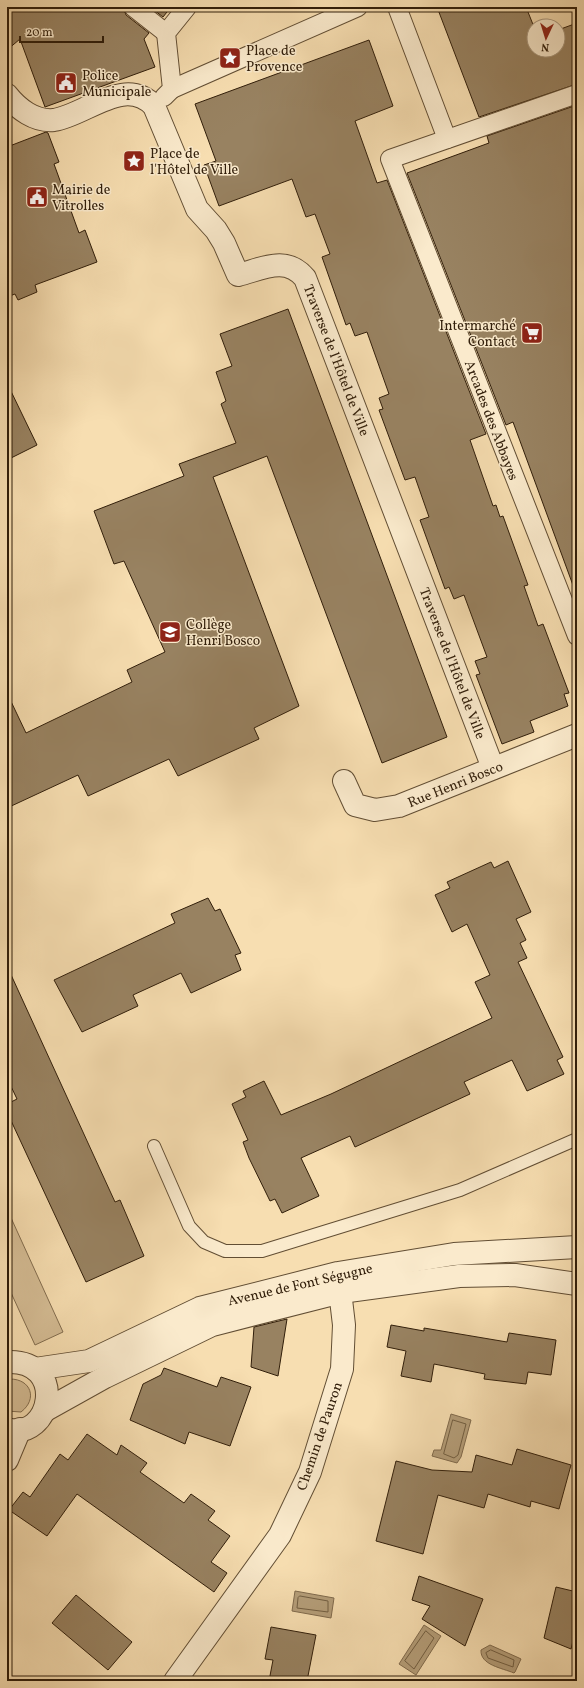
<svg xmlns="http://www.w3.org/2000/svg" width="584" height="1688" font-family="Vollkorn,serif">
<rect width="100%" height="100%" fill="#f7deb1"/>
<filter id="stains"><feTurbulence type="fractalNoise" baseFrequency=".005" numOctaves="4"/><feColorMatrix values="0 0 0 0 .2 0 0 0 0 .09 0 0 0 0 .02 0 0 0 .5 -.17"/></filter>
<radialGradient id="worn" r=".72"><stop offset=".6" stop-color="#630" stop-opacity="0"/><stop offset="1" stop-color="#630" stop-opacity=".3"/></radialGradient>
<g fill="#d5bd95" stroke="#836e50">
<path d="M7 1209 63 1332 35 1345 7 1284Z"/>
<path d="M10 1379C31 1379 38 1399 21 1412L7 1411V1380Z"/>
</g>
<g fill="#b49d78" stroke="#806a4c">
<path d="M451 1414 471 1420 461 1457 457 1463 432 1456 434 1450H441Z"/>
<path d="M295 1591 334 1598 331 1618 292 1611Z"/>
<path d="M424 1625 441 1636 416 1675 399 1664Z"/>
<path d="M490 1645 519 1658 521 1659 515 1672 514 1673C502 1668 480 1665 481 1650Z"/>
</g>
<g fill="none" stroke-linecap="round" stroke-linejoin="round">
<g stroke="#725e41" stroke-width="1">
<path d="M453 1420 466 1424 458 1455 454 1458 444 1454Z"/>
<path d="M300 1596 328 1601V1612L297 1608 298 1598Z"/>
<path d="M426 1631 434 1638 414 1669 405 1661Z"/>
<path d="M491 1650 514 1660 513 1667 488 1658 486 1653Z"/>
</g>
</g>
<g fill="#988261" stroke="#311e0a">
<path d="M7 7H123L126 15 149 33 144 39 155 67 45 107 20 39 7 50Z"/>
<path d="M150 7H171L163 17Z"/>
<path d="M437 7H526L534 27V50H558V30L577 23V84L479 117Z"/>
<path d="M369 40 393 106 355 121 377 183 387 180 486 434 470 440 493 506 496 505 500 517 503 516 528 585 524 586 538 626 543 624 569 693 564 694 568 706 530 721 534 732 502 744 476 675 480 674 475 661 487 657 464 595 454 599 449 587 445 589 420 520 429 517 415 477 405 480 379 410 383 409 379 398 389 394 367 332 355 336 350 323 346 325 322 257 330 254 315 214 306 217 292 179 219 206 204 165 216 161 195 104Z"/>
<path d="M577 105V587L574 588 513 422 506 425 407 173 489 143 487 136Z"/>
<path d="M46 132 48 133 59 162 54 164 79 233 85 230 97 262 35 285 37 292 18 300 15 294 7 297V147Z"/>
<path d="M288 309 447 737 382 763 267 456 213 477 299 706 254 728 259 739 178 776 169 759 88 796 78 775 7 808V693L26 733 132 682 127 670 165 652 124 561 114 564 94 511 184 476 179 464 236 443 221 404 226 401 216 372 232 366 220 334Z"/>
<path d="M7 383 37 445 7 460Z"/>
<path d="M508 861 531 912 516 919 526 940 520 943 527 958 518 962 563 1057 557 1060 564 1074 527 1091 512 1060 464 1082 470 1094 355 1147 350 1136 301 1158 319 1196 282 1213 275 1199 270 1201 249 1158 243 1142 248 1140 232 1104 246 1097 243 1091 264 1081 281 1115 331 1094 492 1018 475 982 490 975 467 924 452 932 435 895 450 888 447 882 491 862 494 868Z"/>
<path d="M208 898 215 911 220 909 241 953 235 955 241 970 191 993 181 973 133 995 138 1006 82 1032 54 980 175 923 171 914Z"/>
<path d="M7 966 115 1202 120 1200 144 1256 86 1282 7 1112V1104L17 1099 7 1078Z"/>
<path d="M287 1319 278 1376 251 1367 254 1327Z"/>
<path d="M391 1325 424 1331V1328L507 1342 509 1333 556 1340 551 1375 528 1372 526 1384 484 1379 485 1374 434 1364 431 1382 401 1376 406 1351 387 1347Z"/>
<path d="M164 1368 217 1387 221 1377 251 1387 230 1446 189 1432 185 1444 130 1420 143 1384 161 1375Z"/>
<path d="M87 1434 117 1455 121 1445 147 1463 140 1472 184 1503 191 1494 215 1511 208 1520 230 1536 211 1562 227 1573 214 1592 77 1494 47 1536 9 1510 23 1492 30 1497 60 1454 68 1460Z"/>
<path d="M517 1449 571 1465 559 1509 531 1501 530 1507 488 1494 484 1508 438 1495 423 1554 376 1541 396 1461 432 1470 472 1472 476 1455 512 1465Z"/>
<path d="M419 1576 483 1599 465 1646 422 1619 430 1606 412 1600Z"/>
<path d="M556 1587 577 1592V1625L571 1649 544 1638Z"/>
<path d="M76 1595 132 1642 108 1670 52 1623Z"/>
<path d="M271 1627 316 1635 307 1681H269L273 1660 265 1659Z"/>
</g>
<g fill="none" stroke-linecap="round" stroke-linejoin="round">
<g stroke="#624e34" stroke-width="14">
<path id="service" d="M154 1146 189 1226 204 1242 225 1251H262L460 1190 577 1139"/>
</g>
<g stroke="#624e34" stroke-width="20">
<g id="pedestrian">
<path d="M133 7 166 33"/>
<path d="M397 7 447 139"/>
<path d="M172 89 358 7"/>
<path d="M577 94 390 159 577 636"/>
<path d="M164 97 172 89 166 33 187 7"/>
</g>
</g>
<g stroke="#624e34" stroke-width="24">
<g id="minor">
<path d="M7 95C18 109 35 122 54 120 86 115 125 75 154 106L197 209 216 230 224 243 238 275C262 269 286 255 305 278L493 768"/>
<path d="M344 781 355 805 375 810 399 806 577 735"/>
<path d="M175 1681 280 1535 310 1472 342 1369 344 1325 338 1274"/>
</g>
</g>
<g stroke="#624e34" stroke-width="24">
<g id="tertiary">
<path d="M7 1362C68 1359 52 1442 7 1429"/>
<path d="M35 1369 89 1361 200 1308 338 1273 454 1254 577 1247"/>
<path d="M44 1411 105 1377 212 1325 341 1292 459 1276 515 1275 577 1284"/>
<path d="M7 1460 20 1429"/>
</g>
</g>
<use href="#service" stroke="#faeacc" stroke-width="12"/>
<use href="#pedestrian" stroke="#faeacc" stroke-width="18"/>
<use href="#minor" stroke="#faeacc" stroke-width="22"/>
<use href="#tertiary" stroke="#faeacc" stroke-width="22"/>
</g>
<defs>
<g id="sight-square" transform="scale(1.15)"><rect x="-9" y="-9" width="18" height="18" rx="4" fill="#8f2418" stroke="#faeacc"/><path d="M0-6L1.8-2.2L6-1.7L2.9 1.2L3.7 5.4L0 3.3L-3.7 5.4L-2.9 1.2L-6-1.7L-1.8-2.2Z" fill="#fff"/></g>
<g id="civic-square" transform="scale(1.15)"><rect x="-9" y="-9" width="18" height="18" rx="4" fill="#8f2418" stroke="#faeacc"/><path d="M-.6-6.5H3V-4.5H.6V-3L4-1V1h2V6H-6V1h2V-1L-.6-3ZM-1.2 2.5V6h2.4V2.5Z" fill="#fff"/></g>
<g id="supermarket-square" transform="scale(1.15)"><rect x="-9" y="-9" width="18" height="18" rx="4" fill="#8f2418" stroke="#faeacc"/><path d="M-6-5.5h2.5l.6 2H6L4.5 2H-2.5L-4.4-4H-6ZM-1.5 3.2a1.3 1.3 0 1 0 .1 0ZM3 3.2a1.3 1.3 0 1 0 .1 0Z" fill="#fff"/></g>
<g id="school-square" transform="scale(1.15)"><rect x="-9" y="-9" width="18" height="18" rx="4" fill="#8f2418" stroke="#faeacc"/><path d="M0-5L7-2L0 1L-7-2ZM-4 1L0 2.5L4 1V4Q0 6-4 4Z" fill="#fff"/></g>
</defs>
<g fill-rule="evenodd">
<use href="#sight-square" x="230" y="58"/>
<use href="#civic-square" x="66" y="83"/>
<use href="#sight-square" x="134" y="161"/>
<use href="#civic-square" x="37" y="197"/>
<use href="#supermarket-square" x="532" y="333"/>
<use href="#school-square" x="170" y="632"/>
</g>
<g text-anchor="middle" stroke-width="3" stroke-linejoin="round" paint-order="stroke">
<g font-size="14" fill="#311e0a" stroke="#faeacc" text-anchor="start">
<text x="246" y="55">Place de<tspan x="246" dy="16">Provence</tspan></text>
<text x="82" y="80">Police<tspan x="82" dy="16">Municipale</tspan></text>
<text x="150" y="158">Place de<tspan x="150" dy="16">l'Hôtel de Ville</tspan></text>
<text x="52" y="194">Mairie de<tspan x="52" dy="16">Vitrolles</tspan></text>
<text x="516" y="330" text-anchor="end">Intermarché<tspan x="516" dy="16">Contact</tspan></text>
<text x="186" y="629">Collège<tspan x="186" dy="16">Henri Bosco</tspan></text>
</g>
<g font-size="14" fill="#311e0a" stroke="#faeacc">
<text transform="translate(337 360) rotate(69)" y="5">Traverse de l'Hôtel de Ville</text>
<text transform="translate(492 420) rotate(69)" y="5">Arcades des Abbayes</text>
<text transform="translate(453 663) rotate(69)" y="5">Traverse de l'Hôtel de Ville</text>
<text transform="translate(455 784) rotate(-22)" y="5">Rue Henri Bosco</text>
<text transform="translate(300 1284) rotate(-13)" y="5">Avenue de Font Ségugne</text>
<text transform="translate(319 1436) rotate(-71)" y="5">Chemin de Pauron</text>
</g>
</g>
<rect width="584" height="1688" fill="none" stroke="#f7deb1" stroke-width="24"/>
<rect x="8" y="8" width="568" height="1672" fill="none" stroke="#311e0a" stroke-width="2"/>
<rect x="12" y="12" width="560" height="1664" fill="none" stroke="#311e0a"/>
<g transform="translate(546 38) rotate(184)"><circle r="19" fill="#faeacc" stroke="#aa987e"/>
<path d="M0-3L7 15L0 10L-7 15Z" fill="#8f2418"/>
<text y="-6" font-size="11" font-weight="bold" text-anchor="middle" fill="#311e0a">N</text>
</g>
<path d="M20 36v6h83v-6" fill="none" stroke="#311e0a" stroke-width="2"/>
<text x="26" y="36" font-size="12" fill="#311e0a" stroke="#faeacc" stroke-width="3" paint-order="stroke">20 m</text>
<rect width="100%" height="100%" filter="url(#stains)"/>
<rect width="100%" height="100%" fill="url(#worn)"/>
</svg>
